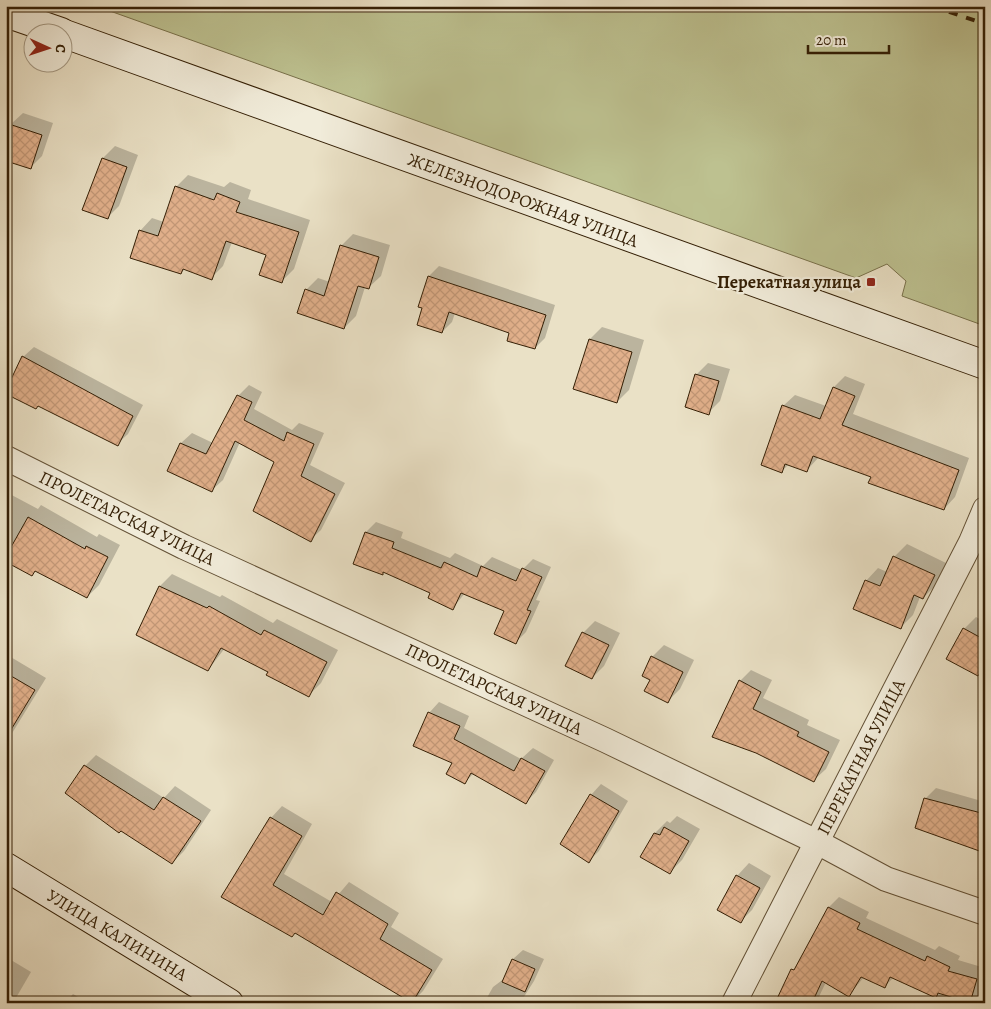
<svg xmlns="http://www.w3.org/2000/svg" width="991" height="1009" font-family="Alegreya,serif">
<defs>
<pattern id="building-cross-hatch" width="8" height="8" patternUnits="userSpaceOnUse" patternTransform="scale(1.25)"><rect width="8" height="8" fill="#e1b08b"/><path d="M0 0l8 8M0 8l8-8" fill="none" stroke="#c29776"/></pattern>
</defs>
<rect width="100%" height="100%" fill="#eae1c6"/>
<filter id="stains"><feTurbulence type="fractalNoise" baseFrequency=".004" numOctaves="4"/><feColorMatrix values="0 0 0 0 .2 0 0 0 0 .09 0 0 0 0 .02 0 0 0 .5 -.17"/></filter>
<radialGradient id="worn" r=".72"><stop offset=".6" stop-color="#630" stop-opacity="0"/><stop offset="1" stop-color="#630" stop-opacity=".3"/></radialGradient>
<path fill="#bdc190" stroke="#78704a" d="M96 6H985V326L902 296 906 281 887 264 856 278Z"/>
<g fill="#0003">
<path d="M23 113 53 123 42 156 30 168 10 125Z"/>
<path d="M115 146 138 155 119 206 107 218 84 209 103 158Z"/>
<path d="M188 175 224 187 230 182 251 190 248 199 310 220 294 269 282 281 267 254 232 242 223 266 211 278 185 269 181 273 140 231 152 218 164 222 176 187Z"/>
<path d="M353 234 390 245 381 276 368 288 365 287 356 316 344 328 306 290 318 278 330 282 341 246Z"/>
<path d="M439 266 555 305 545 338 535 348 510 332 455 313 452 322 442 332 424 307 420 306 429 276Z"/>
<path d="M602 327 644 340 629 390 617 402 590 339Z"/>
<path d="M34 347 143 405 128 434 117 444 23 357Z"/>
<path d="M708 363 730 369 720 401 708 413 696 375Z"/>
<path d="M845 376 865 384 853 414 969 458 955 497 944 509 873 476 819 457 807 470 789 464 782 471 783 406 795 395 826 406 834 387Z"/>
<path d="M249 385 262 392 254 409 292 430 299 423 324 433 310 465 345 483 321 530 310 540 275 462 240 442 223 480 212 490 169 470 181 443 192 433 213 443 238 396Z"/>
<path d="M6 492 38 509 41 505 97 537 99 534 120 545 99 585 87 597 36 570 32 575 11 550 6 547Z"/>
<path d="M376 522 403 532 401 538 450 558 455 553 483 566 492 557 522 570 533 559 551 567 536 600 540 601 526 632 516 642 506 611 465 593 453 608 432 592 384 571 382 573 355 563 366 532Z"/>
<path d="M907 544 946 563 935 586 923 598 920 597 913 615 901 627 866 581 878 568 887 572 895 556Z"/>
<path d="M172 574 220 597 222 595 273 623 277 619 338 650 321 683 309 695 225 648 208 670 160 586Z"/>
<path d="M976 617 985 622V668L978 675 964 629Z"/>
<path d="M595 621 620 633 604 666 592 678 583 633Z"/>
<path d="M664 645 694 660 680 689 668 701 651 679 652 657Z"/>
<path d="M9 656 46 678 6 743V659Z"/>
<path d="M751 670 772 680 763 698 809 720 807 725 840 740 826 769 814 780 756 752 740 681Z"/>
<path d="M439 702 469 716 464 728 521 759 533 748 554 760 536 792 526 802 474 773 464 783 429 713Z"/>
<path d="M96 755 164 798 175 786 211 810 184 851 172 863 85 766Z"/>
<path d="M601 784 628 801 599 851 589 861 591 795Z"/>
<path d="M936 788 985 802V852L925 799Z"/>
<path d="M282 806 312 824 284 874 332 902 349 882 399 913 391 927 443 959 423 991 412 1002 295 932 223 897 271 818Z"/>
<path d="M677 816 700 829 682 860 670 872 642 857 655 833 667 821 670 823Z"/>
<path d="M749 863 771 876 752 910 740 922 737 876Z"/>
<path d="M839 897 869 912 866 918 935 950 939 946 960 956 958 960 985 968 981 985 985 986V1003H949L894 977 885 986 864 977 849 995 826 982 816 1003H775L829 907Z"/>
<path d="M523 950 544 959 534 981 520 1003H484L493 987 505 978 513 959Z"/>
<path d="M6 957 31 972 13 1003H6Z"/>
<path d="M73 994 88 1003H65Z"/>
</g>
<g fill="url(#building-cross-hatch)" stroke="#341f05">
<path d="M6 123 42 135 31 169 6 161Z"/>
<path d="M102 158 127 167 108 219 82 210Z"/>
<path d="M175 186 214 200 217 193 240 202 236 212 299 232 282 283 259 275 266 255 226 241 212 280 183 269 181 274 130 258 139 230 158 236Z"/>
<path d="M340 245 379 257 369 289 358 286 344 329 297 313 305 289 324 296Z"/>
<path d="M428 276 546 315 535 349 507 341 509 333 449 312 442 333 417 325 422 308 418 307Z"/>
<path d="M589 339 632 352 617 403 573 389Z"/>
<path d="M22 356 133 416 118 446 38 406 36 409 6 394V390Z"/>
<path d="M695 374 719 381 709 415 685 407Z"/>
<path d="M833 387 855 396 842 425 959 470 944 510 868 483 871 477 813 456 807 472 785 464 782 473 761 465 782 405 820 419Z"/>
<path d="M237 395 252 402 244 420 284 441 287 432 314 444 301 476 335 494 311 542 253 511 274 462 235 441 212 492 167 471 180 443 206 454Z"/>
<path d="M28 517 85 549 86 546 108 557 87 598 35 571 32 576 6 562V556Z"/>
<path d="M365 532 394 542 392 548 441 568 444 562 477 577 481 566 516 581 522 568 542 577 527 610 531 611 516 644 494 634 504 611 461 593 453 610 428 598 430 593 383 572V575L353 564Z"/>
<path d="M893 556 935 575 923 599 914 595 901 629 853 609 865 580 880 586Z"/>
<path d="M159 586 207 608 209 606 261 635 264 630 327 662 309 697 266 675 268 672 221 648 208 671 136 635Z"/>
<path d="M963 628 985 640V665L978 676 946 659Z"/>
<path d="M582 632 609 645 592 679 565 666Z"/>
<path d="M651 656 683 672 668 703 644 691 650 680 642 676Z"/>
<path d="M6 673 35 690 6 738Z"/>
<path d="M739 680 761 692 753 709 799 732 797 736 829 752 814 782 756 753 712 737Z"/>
<path d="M428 712 460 726 454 739 514 771 521 758 545 771 526 804 471 773 465 784 446 774 452 763 413 746Z"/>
<path d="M84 765 154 810 163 797 201 821 172 864 121 831 119 833 65 793Z"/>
<path d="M590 794 619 811 589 863 560 844Z"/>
<path d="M924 798 985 814V853L915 828Z"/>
<path d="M270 817 302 836 273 885 323 915 336 892 388 924 380 939 432 970 412 1003 295 933 292 937 221 897Z"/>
<path d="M664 827 689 841 670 874 640 857 654 833 660 835Z"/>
<path d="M736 875 760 888 741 923 717 910Z"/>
<path d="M828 907 860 923 857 929 925 961 927 956 950 967 948 971 977 979 970 1003 938 993 936 998 890 977 885 988 861 977 849 997 822 981 812 1003H775L791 969 794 970Z"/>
<path d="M512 959 535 969 525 992 502 982Z"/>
</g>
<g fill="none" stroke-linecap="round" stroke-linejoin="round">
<g stroke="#625035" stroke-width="26">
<g id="street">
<path d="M6 458 184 547 605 740 817 842 886 879 985 913"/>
<path d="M734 1003 971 542 985 509"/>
</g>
</g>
<g stroke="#341f05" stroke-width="30">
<g id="secondary">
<path d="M6 13 61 32"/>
<path d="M62 33 985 365"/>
<path d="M6 867 229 1003"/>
</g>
</g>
<use href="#street" stroke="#f1ecda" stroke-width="24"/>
<use href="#secondary" stroke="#f1ecda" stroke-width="28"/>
<path stroke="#341f05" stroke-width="4" stroke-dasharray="9 9" stroke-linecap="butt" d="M932 6 985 24"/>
</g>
<rect fill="#8f2418" stroke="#f1ecda" stroke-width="2" x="866" y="277" width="10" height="10" rx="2.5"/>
<g text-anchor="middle" stroke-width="4.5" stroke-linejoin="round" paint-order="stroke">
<g font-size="18" fill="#341f05" stroke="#f1ecda">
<text transform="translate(523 200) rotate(20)" y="6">ЖЕЛЕЗНОДОРОЖНАЯ УЛИЦА</text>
<text transform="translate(127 518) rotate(26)" y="6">ПРОЛЕТАРСКАЯ УЛИЦА</text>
<text transform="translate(494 689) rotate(25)" y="6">ПРОЛЕТАРСКАЯ УЛИЦА</text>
<text transform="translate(861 757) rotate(-63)" y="6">ПЕРЕКАТНАЯ УЛИЦА</text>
<text transform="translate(117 935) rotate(31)" y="6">УЛИЦА КАЛИНИНА</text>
</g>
<g font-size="18" font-weight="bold" fill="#341f05" stroke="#f1ecda" text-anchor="end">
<text x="861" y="288">Перекатная улица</text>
</g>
</g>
<rect width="991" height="1009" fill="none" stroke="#eae1c6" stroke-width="25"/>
<rect x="8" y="8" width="976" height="994" fill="none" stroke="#341f05" stroke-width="2.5"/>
<rect x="12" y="12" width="966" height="984" fill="none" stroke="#341f05"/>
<g transform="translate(48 48) rotate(93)"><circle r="24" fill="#f1ecda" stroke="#a59a85"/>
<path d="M0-4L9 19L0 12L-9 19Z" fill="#8f2418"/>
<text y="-8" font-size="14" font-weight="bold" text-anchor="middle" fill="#341f05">С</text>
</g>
<path d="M808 45v8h81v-8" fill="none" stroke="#341f05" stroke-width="2.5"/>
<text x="816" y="45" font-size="15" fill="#341f05" stroke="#f1ecda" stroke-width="4" paint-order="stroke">20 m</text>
<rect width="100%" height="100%" filter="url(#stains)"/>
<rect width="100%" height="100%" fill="url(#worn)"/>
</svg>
